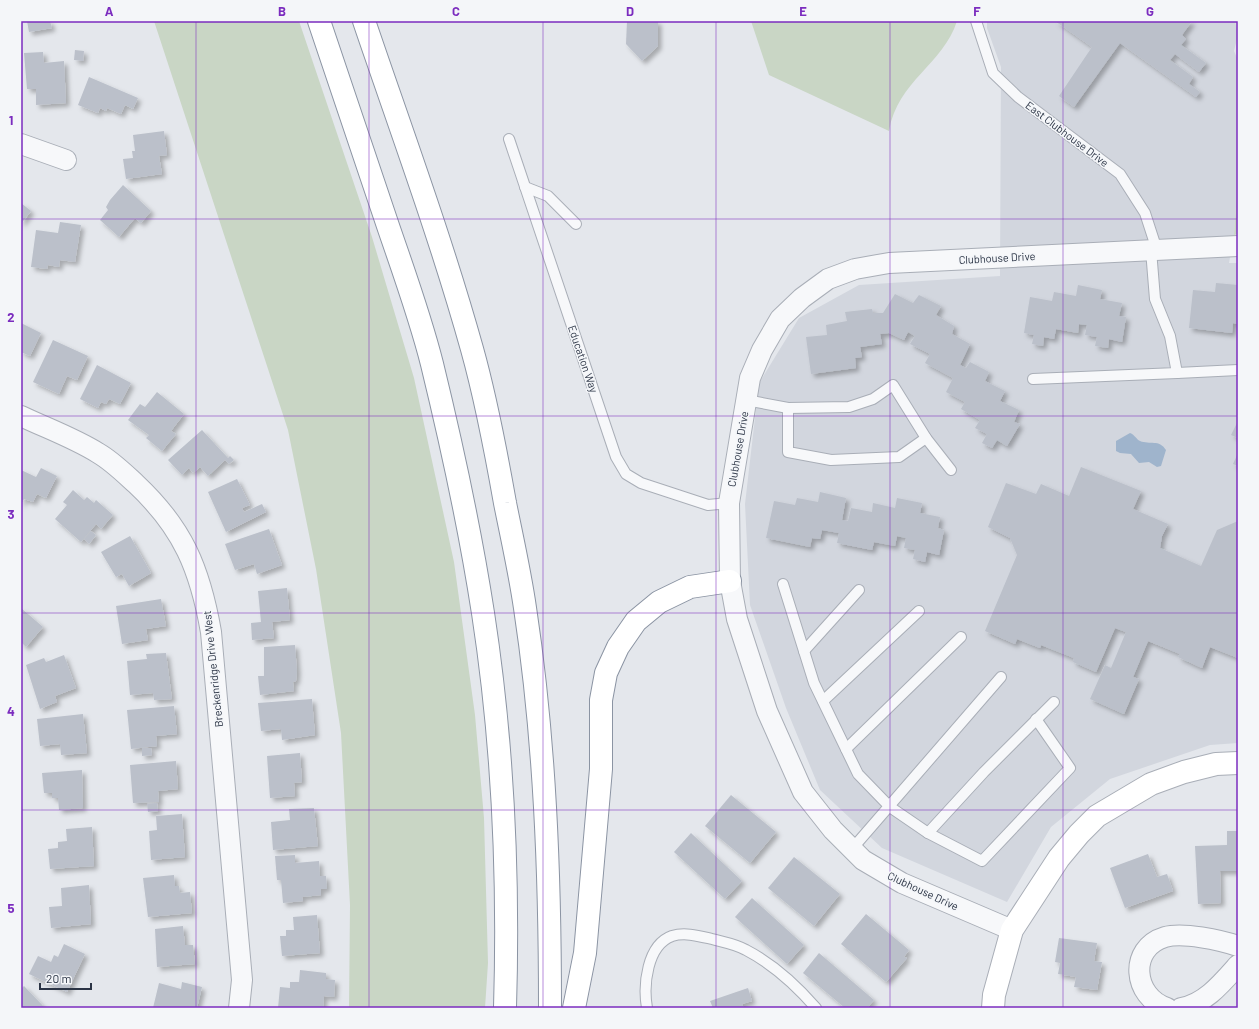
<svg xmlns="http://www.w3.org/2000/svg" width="1259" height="1029" font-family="Barlow,sans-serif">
<defs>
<filter id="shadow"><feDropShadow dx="3.5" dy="3.5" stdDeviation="2" flood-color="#0004"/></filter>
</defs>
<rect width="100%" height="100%" fill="#e4e7ec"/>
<path fill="#d2d6de" d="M987 21H1235L1238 35 1234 51 1238 60V178L1234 235 1229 263H1238V743L1210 745 1110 779 1051 827 1007 902 882 848 820 790 786 708 750 605 745 504 759 383 799 318 859 285 1000 276 1001 67 987 28Z"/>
<g fill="#c9d6c5">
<path d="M154 21H299L372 237 414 378 454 562 475 715 484 818 488 963 485 1008H349L350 905 341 733 316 569 288 430Z"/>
<path d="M751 21H957C943 65 898 80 889 131L769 75Z"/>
<path d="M1238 178V234L1234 235Z"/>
</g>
<path fill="#9fb4cc" d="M1130 433C1135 435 1136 439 1140 441 1150 445 1159 439 1166 450L1161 466 1157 467 1149 462 1139 463 1131 454 1120 453 1116 451V441Z"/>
<g fill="#bbc0ca" filter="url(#shadow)">
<path d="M27 21H50L52 28 29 32Z"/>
<path d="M627 21H658V46L642 61 626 44Z"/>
<path d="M1055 21H1192L1182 35 1186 39 1181 45 1206 63 1199 72 1175 54 1170 60 1193 77 1189 84 1200 92 1196 97 1120 43 1074 107 1059 96 1092 47Z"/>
<path d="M75 50 84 51 83 61 74 60Z"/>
<path d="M43 52 44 63 64 61 66 103 36 105V89H27L24 53Z"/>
<path d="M89 77 138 98 133 109 125 105 121 114 107 108 106 111 100 108 98 113 78 105Z"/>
<path d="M164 131 167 155 159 156 162 174 126 179 123 159 133 158 132 151H135L133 135Z"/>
<path d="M123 185 151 211 141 223 135 218 119 237 100 220 108 210 106 207 110 200Z"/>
<path d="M21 203 31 211 21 224Z"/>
<path d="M60 222 81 225 75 262 60 260 59 267 48 265 47 269 31 267 36 230 58 233Z"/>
<path d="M1216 283 1238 285V324L1233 323 1232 333 1189 328 1193 290 1215 292Z"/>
<path d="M1078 285 1102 290 1100 299 1122 303 1119 316 1126 317 1122 342 1109 339 1108 348 1095 346 1097 337 1085 335 1087 325 1079 324 1078 333 1056 329 1054 339 1044 337 1043 346 1032 344 1034 335 1024 333 1030 297 1052 301 1054 292 1076 296Z"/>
<path d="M895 294 913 303 919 295 941 306 936 315 954 326 952 334 970 344 960 365 966 368 970 362 989 372 985 381 1005 391 1000 401 1019 410 1014 422 1020 424 1007 446 997 440 992 448 982 443 987 434 975 428 980 420 961 409 965 402 946 392 953 378 925 363 930 354 910 344 915 336 908 332 904 340 889 333 880 334 882 344 860 347 862 357 855 358 856 368 811 374 806 337 827 335 826 325 847 321 845 312 872 309 873 313H883Z"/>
<path d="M21 323 41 333 30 356 21 352Z"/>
<path d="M53 340 88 356 77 380 67 376 59 394 33 382Z"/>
<path d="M97 365 131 383 120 404 109 399 106 404 101 402 98 408 80 399Z"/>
<path d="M157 392 184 414 171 431 176 434 162 451 146 438 149 435 128 420 140 404 145 407Z"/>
<path d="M1238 421V438L1231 435Z"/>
<path d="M202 430 228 458 230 456 234 460 229 464 225 460 208 476 200 467 193 473 189 468 182 475 168 460Z"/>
<path d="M1238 453V466L1233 464Z"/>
<path d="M1081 467 1141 491 1133 509 1168 524 1162 536 1160 548 1201 566 1217 530 1238 521V658L1210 647 1202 668 1178 657 1180 654 1148 641 1133 677 1139 679 1124 714 1090 699 1105 665 1111 668 1126 632 1115 628 1096 672 1073 662 1074 658 1041 645 1040 648 1017 639 1015 644 985 631 1017 555 1010 538 988 527 1006 483 1036 494 1041 484 1069 496Z"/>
<path d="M41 468 57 476 46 498 37 494 33 502 24 499 21 505V470L36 477Z"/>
<path d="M237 479 250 505 242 508 244 512 262 504 266 512 226 532 208 492Z"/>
<path d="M73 490 84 500 87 497 94 503 96 500 113 515 101 529 96 524 81 542 55 519 67 505 63 502Z"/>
<path d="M820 492 846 498 842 520 848 521 851 508 872 512 873 503 895 508 897 498 922 503 920 513 940 517 938 528 944 530 939 555 927 552 925 562 913 559 915 550 904 548 906 538 897 536 895 546 874 542 872 550 837 543 839 533 822 530 820 539 812 538 810 547 766 538 774 501 795 505 797 498 818 502Z"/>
<path d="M269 529 282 565 257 574 254 564 235 570 225 544Z"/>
<path d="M91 531 96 535 89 544 84 539Z"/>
<path d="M130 536 151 573 129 586 122 574 116 577 101 552Z"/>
<path d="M287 588 290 620 272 622 274 638 252 640 251 623 261 622 258 591Z"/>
<path d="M161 599 166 626 146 629 148 640 122 644 116 606Z"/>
<path d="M21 608 43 627 26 647 21 642Z"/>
<path d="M295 645 297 671 296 681 293 682 294 691 260 695 258 676H264V647Z"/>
<path d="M166 653 172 699 154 700 153 693 130 695 127 661 147 659 146 654Z"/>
<path d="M64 655 76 688 55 696 57 702 40 709 26 665 44 658 46 662Z"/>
<path d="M312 699 315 735 282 740 281 729 261 731 258 703Z"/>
<path d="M174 706 177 734 156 736 157 746 131 749 127 710Z"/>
<path d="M83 714 87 753 61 755 60 744 40 746 37 719Z"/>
<path d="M142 748H151L152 755 142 756Z"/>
<path d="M300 753 302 782 294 783 295 796 270 798 267 756Z"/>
<path d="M176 761 178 789 158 791 159 802 133 803 130 765Z"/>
<path d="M82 770 83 808 59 810 58 798H52V793H44L42 773Z"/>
<path d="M731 795 776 832 750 863 705 826Z"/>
<path d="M157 803 158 811 148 812 147 804Z"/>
<path d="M314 808 318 846 273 850 271 822 290 820 289 809Z"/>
<path d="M182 814 185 857 151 860 149 831 157 830 156 816Z"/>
<path d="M92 827 94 866 50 869 48 849 58 848V842L67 841 66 829Z"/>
<path d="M1227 831H1238V871H1220L1221 903 1198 904 1195 846 1227 845Z"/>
<path d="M691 833 742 881 725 899 674 852Z"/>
<path d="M1148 854 1157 877 1167 874 1173 891 1125 908 1110 868Z"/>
<path d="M295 855V863L319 861 320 876H326L327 889H321V895L302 897 303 901 283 903 281 880H277L275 856Z"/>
<path d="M794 857 840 894 814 926 768 888Z"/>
<path d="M174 875 175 886H179L180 893 190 892 192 913 148 917 143 878Z"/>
<path d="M89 885 91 924 51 928 49 907 62 906 61 888Z"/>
<path d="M752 898 804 945 787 964 735 917Z"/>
<path d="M866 914 909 950 904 957 907 958 886 982 841 944Z"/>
<path d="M317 915 320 953 282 956 280 936H286V930H294L293 917Z"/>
<path d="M183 926 185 945H193L195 964 157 967 155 929Z"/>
<path d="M1059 938 1097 943 1094 961 1102 962 1097 990 1074 987 1076 977 1058 974 1060 963 1055 962Z"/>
<path d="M64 944 85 954 67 992 29 974 38 956 51 962 54 955 58 957Z"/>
<path d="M819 953 874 1000 867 1008H845L803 973Z"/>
<path d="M300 970 326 973V979L335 980 334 997 324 996 323 1008H278L280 987 290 988V982H299Z"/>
<path d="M182 982 202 987 197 1008H153L159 983 181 989Z"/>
<path d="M24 986 45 1008H21V989Z"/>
<path d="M748 988 752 1001 742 1004 744 1008H713L710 1001Z"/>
</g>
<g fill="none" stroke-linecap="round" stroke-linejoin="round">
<g stroke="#a9aeb7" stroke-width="12">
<g id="lane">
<path d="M976 21 993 73 1018 97 1120 174 1145 213 1157 250"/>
<path d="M509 139 616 457 626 474 641 483 708 505 729 503"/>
<path d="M525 187 548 196 576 224"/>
<path d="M1177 373 1238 370"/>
<path d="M1033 379 1177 373 1170 336 1155 299 1151 250"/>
<path d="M746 400 788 408 849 407 873 399 893 385 926 438 951 470"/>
<path d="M788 408V452L831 460 899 457 926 438"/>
<path d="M783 584 814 683 858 774 890 807 928 833 982 861 1070 768 1036 719"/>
<path d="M804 651 859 590"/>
<path d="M823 701 919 611"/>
<path d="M846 749 961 637"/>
<path d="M928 833 984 772 1054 702"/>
<path d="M852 849 1001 677"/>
<path d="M647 1008C643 985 647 945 672 936 685 932 699 936 712 939 723 942 736 944 746 950 773 964 796 985 816 1008"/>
</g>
</g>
<g stroke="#a9aeb7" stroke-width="22">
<g id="street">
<path d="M21 144 66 160"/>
<path d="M21 416C46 428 74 438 98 453 112 461 124 473 136 484 183 528 200 569 211 632L242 980 239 1008"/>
<path d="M1012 930 902 883 863 860 833 830 803 792 767 711 737 619 730 581 729 503 750 378 762 350 780 319 802 298 828 279 855 269 889 263 1238 246"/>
<path d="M1167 1008C1133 997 1128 948 1165 937 1183 932 1220 940 1238 946"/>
<path d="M1181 1008C1205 1004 1222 983 1238 965"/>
</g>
</g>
<g stroke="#a9aeb7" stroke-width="24">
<path id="secondary" d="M993 1008 994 995 1012 930 1059 858 1079 834 1097 816 1151 784 1184 772 1216 764 1238 763"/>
</g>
<g stroke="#8b94a3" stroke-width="24">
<g id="highway">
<path d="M319 21C342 88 364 156 387 223 403 270 420 316 432 364 452 446 470 529 483 613 503 743 509 876 505 1008"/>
<path d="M364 21C401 130 441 238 472 349 486 399 496 452 505 503 512 538 520 573 525 608 545 740 550 874 550 1008"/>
<path d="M574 1008 585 953 601 769V700L606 673 618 647 636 621 659 602 690 587 730 581"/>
</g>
</g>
<use href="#lane" stroke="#f7f8fa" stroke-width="10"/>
<use href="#street" stroke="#f7f8fa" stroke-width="20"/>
<use href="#secondary" stroke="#fff" stroke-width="22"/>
<use href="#highway" stroke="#fff" stroke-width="22"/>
</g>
<path fill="none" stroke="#7b2cbf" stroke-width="1" stroke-opacity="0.55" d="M196 21V1008M369 21V1008M543 21V1008M716 21V1008M890 21V1008M1063 21V1008M21 219H1238M21 416H1238M21 613H1238M21 810H1238"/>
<g text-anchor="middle" stroke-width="3" stroke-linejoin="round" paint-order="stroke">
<g font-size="11" fill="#2b3445" stroke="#f4f6f9">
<text transform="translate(1067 134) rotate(37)" y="4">East Clubhouse Drive</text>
<text transform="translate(997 258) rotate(-3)" y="4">Clubhouse Drive</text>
<text transform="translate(583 359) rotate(71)" y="4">Education Way</text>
<text transform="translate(738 449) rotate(-80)" y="4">Clubhouse Drive</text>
<text transform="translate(213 669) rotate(-96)" y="4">Breckenridge Drive West</text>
<text transform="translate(923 891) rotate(25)" y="4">Clubhouse Drive</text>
</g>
</g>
<rect width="1259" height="1029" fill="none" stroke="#f4f6f9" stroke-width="44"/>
<path d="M40 983v6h51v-6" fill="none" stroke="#2b3445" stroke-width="2"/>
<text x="46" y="983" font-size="12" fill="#2b3445" stroke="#f4f6f9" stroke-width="3" paint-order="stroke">20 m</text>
<rect x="22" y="22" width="1215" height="985" fill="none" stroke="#7b2cbf" stroke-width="1.5"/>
<g font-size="13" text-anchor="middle" font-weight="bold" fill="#7b2cbf">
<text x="109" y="16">A</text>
<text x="282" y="16">B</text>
<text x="456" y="16">C</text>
<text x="630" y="16">D</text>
<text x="803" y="16">E</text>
<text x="977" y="16">F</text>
<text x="1150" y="16">G</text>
<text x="11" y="125">1</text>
<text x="11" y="322">2</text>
<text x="11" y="519">3</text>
<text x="11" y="716">4</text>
<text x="11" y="913">5</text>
</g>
</svg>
